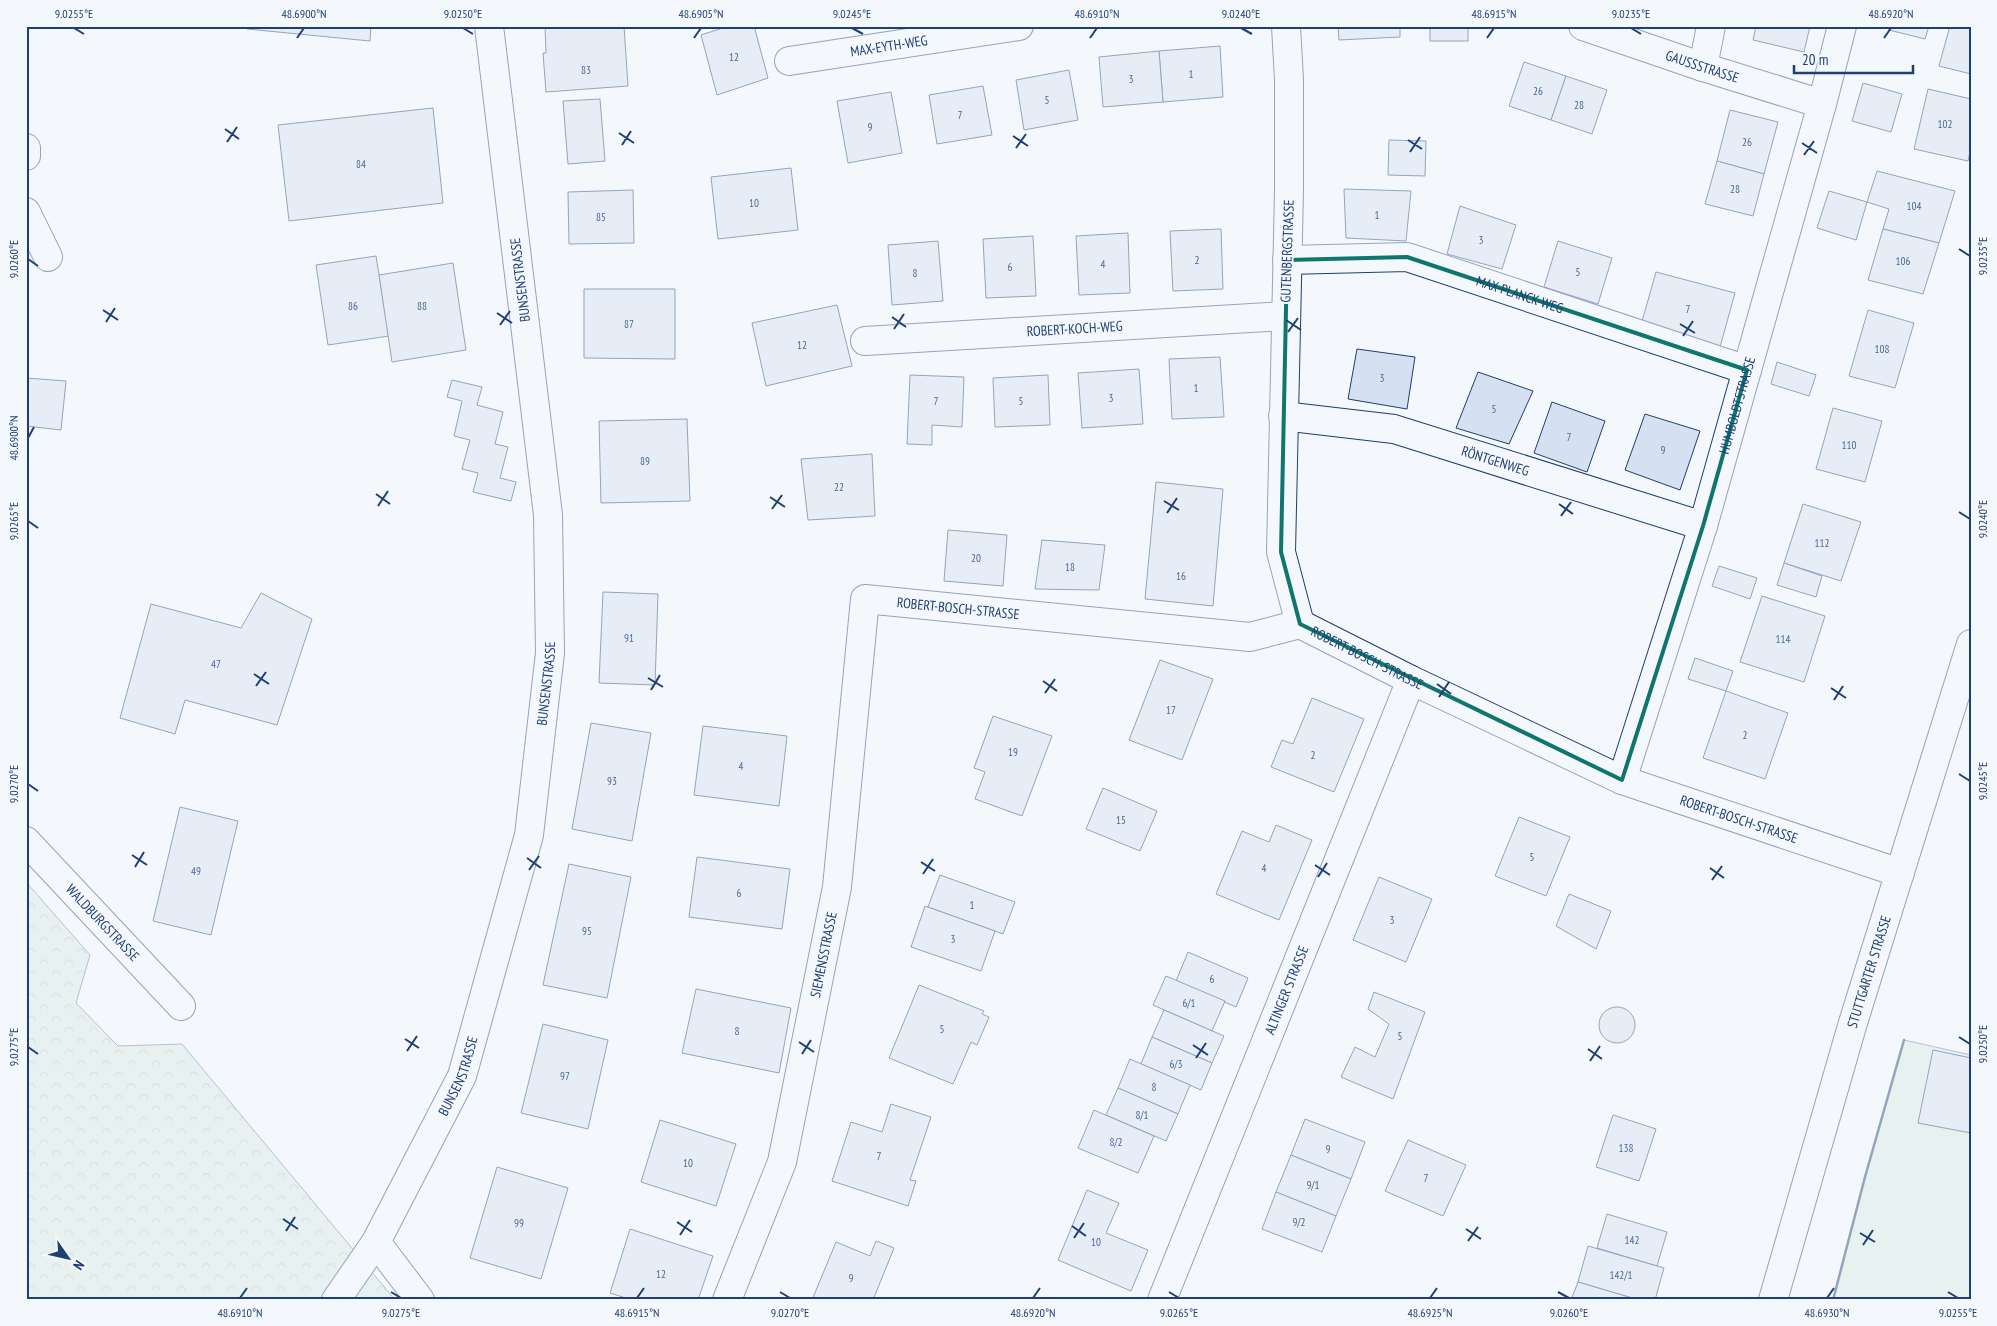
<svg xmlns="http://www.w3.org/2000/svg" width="1997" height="1326" font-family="'PT Sans Narrow',sans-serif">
<defs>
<pattern id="forest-crowns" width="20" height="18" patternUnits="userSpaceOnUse" patternTransform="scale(1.25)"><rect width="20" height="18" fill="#d7e8df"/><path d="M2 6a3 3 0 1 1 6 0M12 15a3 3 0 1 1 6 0" fill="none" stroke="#b8c8c3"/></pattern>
</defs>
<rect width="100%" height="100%" fill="#f4f7fb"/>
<path fill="#d7e8df" stroke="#687fa3" d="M1904 1040 1971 1055V1300H1833L1865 1177Z"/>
<path fill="url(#forest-crowns)" stroke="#687fa3" d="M26 882 90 955 76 1003 118 1046 182 1044 395 1300H26Z"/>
<g fill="#d5e0f0" stroke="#1d3f73">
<path d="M247 26H371L370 41 247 29Z"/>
<path d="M545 26H624L628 86 546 92 543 53H546Z"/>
<path d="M729 26H754L768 78 717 95 701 35Z"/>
<path d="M1338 26H1400V37L1339 40Z"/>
<rect x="1430" y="26" width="38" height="15"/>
<path d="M1756 26H1810L1804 52 1753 40Z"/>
<path d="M1890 26H1929L1925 39 1889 30Z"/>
<path d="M1950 26H1971V74L1939 66Z"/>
<path d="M1220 46 1223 97 1163 102 1159 51Z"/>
<path d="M1159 51 1163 102 1103 107 1099 57Z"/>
<path d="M1524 62 1566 76 1551 120 1509 106Z"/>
<path d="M1069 70 1078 120 1024 130 1016 80Z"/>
<path d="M1566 76 1607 90 1592 134 1551 120Z"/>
<path d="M1863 83 1902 94 1891 132 1852 121Z"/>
<path d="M983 86 992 135 937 144 929 95Z"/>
<path d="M1928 89 1971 99V148L1968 161 1914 149Z"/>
<path d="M891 92 902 153 848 163 837 101Z"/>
<path d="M600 99 605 161 568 164 563 101Z"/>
<path d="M433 108 443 203 289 221 278 125Z"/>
<path d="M1730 110 1778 122 1764 174 1717 161Z"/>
<path d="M1389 140 1426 141 1425 176 1388 175Z"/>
<path d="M1717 161 1764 174 1753 216 1705 204Z"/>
<path d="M791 168 798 230 718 239 711 177Z"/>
<path d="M1877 171 1955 191 1939 243 1883 229 1889 209 1867 202Z"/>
<path d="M1344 189 1411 191 1406 241 1346 238Z"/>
<path d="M633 190 634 243 569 244 568 192Z"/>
<path d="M1829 191 1867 202 1856 240 1817 228Z"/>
<path d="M1460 206 1516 225 1502 269 1447 254Z"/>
<path d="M1221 229 1223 289 1173 291 1170 231Z"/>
<path d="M1883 229 1939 243 1923 294 1868 280Z"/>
<path d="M1128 233 1130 293 1079 295 1076 236Z"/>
<path d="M1033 236 1036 296 986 298 983 239Z"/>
<path d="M938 241 943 301 892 305 888 245Z"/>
<path d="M1558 241 1612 258 1598 304 1544 287Z"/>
<path d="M376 256 389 336 328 345 316 265Z"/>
<path d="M453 263 466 350 392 362 379 275Z"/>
<path d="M1656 272 1735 293 1720 347 1641 325Z"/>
<path d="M584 289H675V359L584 358Z"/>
<path d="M837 305 852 366 766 386 752 323Z"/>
<path d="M1868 310 1914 323 1895 388 1849 376Z"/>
<path d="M1357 349 1415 357 1407 409 1348 399Z"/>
<path d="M1220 357 1224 417 1172 419 1169 359Z"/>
<path d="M1777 362 1816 375 1809 396 1771 384Z"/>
<path d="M1139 369 1143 424 1082 428 1078 373Z"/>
<path d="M1478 372 1533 391 1509 444 1456 428Z"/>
<path d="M910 375 964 377 962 427 932 425V445L907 444Z"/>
<path d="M1048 375 1050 425 995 427 993 378Z"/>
<path d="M26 378 66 381 61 430 26 426Z"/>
<path d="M452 380 482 387 477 405 503 412 495 444 508 447 500 478 516 482 511 501 473 492 478 473 462 469 470 440 454 436 462 401 447 397Z"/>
<path d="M1552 402 1605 421 1587 472 1534 453Z"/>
<path d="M1833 408 1882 421 1865 482 1816 469Z"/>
<path d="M1645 414 1700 431 1680 490 1625 470Z"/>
<path d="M687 419 690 501 601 503 599 421Z"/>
<path d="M872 454 875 516 808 520 801 459Z"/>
<path d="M1156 482 1223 489 1213 606 1145 599Z"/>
<path d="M1803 504 1861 522 1841 581 1784 563Z"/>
<path d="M948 530 1007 535 1003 586 944 581Z"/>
<path d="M1042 540 1105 545 1099 590 1035 589Z"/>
<path d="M1784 563 1822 576 1816 597 1777 585Z"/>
<path d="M1719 566 1757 578 1750 599 1712 586Z"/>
<path d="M603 592 658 594 655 685 599 683Z"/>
<path d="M261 593 312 619 277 725 185 700 175 734 120 718 151 604 241 628Z"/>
<path d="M1762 596 1825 616 1804 682 1740 662Z"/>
<path d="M1695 658 1733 671 1726 691 1688 679Z"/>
<path d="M1160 660 1213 679 1182 760 1129 740Z"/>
<path d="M1726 691 1788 713 1765 779 1703 758Z"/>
<path d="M1312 698 1364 719 1334 792 1271 767 1282 740 1293 744Z"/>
<path d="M993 716 1052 736 1022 816 975 799 985 772 974 768Z"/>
<path d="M591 723 651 733 632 841 572 829Z"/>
<path d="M703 726 787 736 779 806 694 795Z"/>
<path d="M1103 788 1157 811 1140 851 1086 829Z"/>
<path d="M180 807 238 821 211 935 153 921Z"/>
<path d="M1519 817 1570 837 1546 896 1495 876Z"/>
<path d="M1276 825 1312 840 1279 920 1216 894 1242 831 1269 842Z"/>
<path d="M697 857 790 869 782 929 689 917Z"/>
<path d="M569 864 631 877 607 998 543 985Z"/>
<path d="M940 875 1015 902 1003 934 928 907Z"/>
<path d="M1379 877 1432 899 1406 962 1353 940Z"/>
<path d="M1569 894 1611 911 1596 949 1556 926Z"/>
<path d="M925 906 995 931 981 971 911 947Z"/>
<path d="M1188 952 1248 978 1236 1007 1176 981Z"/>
<path d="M1166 976 1225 1001 1212 1031 1153 1005Z"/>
<path d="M919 985 984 1011 982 1014 989 1017 977 1045 971 1042 953 1084 889 1058Z"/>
<path d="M696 989 791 1008 779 1073 682 1053Z"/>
<path d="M1374 992 1425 1012 1393 1099 1341 1077 1355 1047 1375 1057 1389 1024 1368 1009Z"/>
<circle cx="1617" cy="1025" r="18"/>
<path d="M1164 1010 1224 1036 1212 1063 1152 1037Z"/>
<path d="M543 1024 608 1040 588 1129 521 1113Z"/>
<path d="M1152 1037 1212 1063 1201 1090 1141 1064Z"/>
<path d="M1933 1050 1971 1058V1133L1918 1123Z"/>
<path d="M1130 1059 1190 1085 1178 1114 1118 1088Z"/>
<path d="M1118 1088 1178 1114 1166 1141 1106 1115Z"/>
<path d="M891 1104 931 1117 910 1180 916 1181 908 1206 832 1181 851 1122 882 1132Z"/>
<path d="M1094 1110 1154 1136 1138 1173 1078 1148Z"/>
<path d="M1613 1115 1656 1129 1639 1181 1596 1167Z"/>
<path d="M1305 1119 1365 1142 1351 1179 1291 1155Z"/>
<path d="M660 1120 736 1144 716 1206 641 1182Z"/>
<path d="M1408 1140 1466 1165 1443 1216 1385 1191Z"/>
<path d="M1291 1155 1351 1179 1336 1216 1276 1192Z"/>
<path d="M497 1167 568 1188 541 1279 470 1258Z"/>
<path d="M1087 1190 1119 1203 1106 1233 1148 1250 1131 1291 1058 1260Z"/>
<path d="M1276 1192 1336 1216 1322 1252 1262 1229Z"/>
<path d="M1607 1214 1667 1232 1657 1266 1597 1248Z"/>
<path d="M630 1229 713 1256 698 1300H632L610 1293Z"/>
<path d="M876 1241 894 1248 873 1300H812L836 1242 870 1256Z"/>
<path d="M1588 1246 1664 1268 1655 1300H1639L1578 1282Z"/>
<path d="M1578 1282 1639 1300H1571Z"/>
</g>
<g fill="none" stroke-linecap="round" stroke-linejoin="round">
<g stroke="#1d3f73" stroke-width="30">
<g id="minor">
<path d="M1286 26 1289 80V191L1281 552 1300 624"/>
<path id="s1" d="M1583 26 1703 67 1822 104"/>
<path id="s2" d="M789 61 1019 26"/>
<path d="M1703 67 1711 26"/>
<path d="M26 148V156"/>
<path d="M26 212 48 257"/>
<path id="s3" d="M1287 260 1407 257 1747 370"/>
<path id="s4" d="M865 341 1285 316"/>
<path id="s5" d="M1283 416 1394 429 1703 526"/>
<path id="s6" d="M1622 780 1703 526 1822 104 1842 26"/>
<path id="s7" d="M26 841 181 1006"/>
<path d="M376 1242 420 1300"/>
<path id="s8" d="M336 1300 376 1242 462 1076 529 835 550 653 548 515 489 26"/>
<path id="s9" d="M727 1300 782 1162 837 887 865 599 1250 637 1300 624 1411 680 1622 780 1900 873"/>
<path id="s10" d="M1162 1300 1411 680"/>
</g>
</g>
<g stroke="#1d3f73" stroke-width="30">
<g id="major">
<path id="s11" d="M1773 1300 1852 1026 1971 644"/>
</g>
</g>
<use href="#minor" stroke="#f4f7fb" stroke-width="28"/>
<use href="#major" stroke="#f4f7fb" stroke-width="28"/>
<path stroke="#1d3f73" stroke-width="2.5" d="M1833 1300 1865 1177 1904 1040"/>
</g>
<path d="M0 0H1997V1326H0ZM1407 257 1747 370 1703 526 1622 780 1300 624 1281 552 1287 260Z" fill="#f4f7fb" fill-opacity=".55" fill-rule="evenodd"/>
<path fill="none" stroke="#0f766e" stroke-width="4" stroke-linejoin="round" d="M1407 257 1747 370 1703 526 1622 780 1300 624 1281 552 1287 260Z"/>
<path fill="none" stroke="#1d3f73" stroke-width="2" d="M74 28 84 34M463 28 473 34M852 28 863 34M1241 28 1252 34M1631 28 1641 34M297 38 304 28M694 38 701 28M1090 38 1097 28M1487 38 1494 28M1884 38 1891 28M225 129 239 139M619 133 634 143M1013 136 1028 146M1408 140 1422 149M227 142 237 127M1802 143 1817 153M622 145 631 131M1016 148 1026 134M1410 152 1420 137M1804 155 1814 141M1959 249 1970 256M28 259 38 266M103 310 118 320M497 313 512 323M892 317 906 327M1286 320 1301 330M106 322 115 308M1680 324 1695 333M500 325 510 311M894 329 904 314M1288 332 1298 318M1683 336 1693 321M28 438 34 427M376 494 390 504M770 497 785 507M1164 501 1179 510M1559 504 1573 514M378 506 388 491M772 509 782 495M1959 512 1970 519M1167 513 1177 498M1561 516 1571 502M28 521 38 528M254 674 269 684M648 678 663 687M1043 681 1057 691M1437 684 1451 694M256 686 266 672M1831 688 1846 698M651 690 660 675M1045 693 1055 679M1439 697 1449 682M1834 700 1843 686M1959 774 1970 781M28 784 38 791M132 855 147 865M527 858 541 868M921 862 935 871M1315 865 1330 875M135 867 144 852M1710 868 1724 878M529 870 539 856M923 874 933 859M1318 877 1327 863M1712 880 1722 866M1959 1037 1970 1044M405 1039 419 1048M799 1042 814 1052M1193 1045 1208 1055M28 1047 38 1054M1588 1049 1602 1059M407 1051 417 1036M802 1054 811 1040M1196 1058 1206 1043M1590 1061 1600 1046M283 1219 298 1229M677 1222 692 1232M1072 1226 1086 1236M1466 1229 1481 1239M286 1231 295 1217M1860 1233 1875 1242M680 1235 690 1220M1074 1238 1084 1223M1468 1241 1478 1227M1863 1245 1873 1230M391 1292 401 1298M780 1292 790 1298M1169 1292 1179 1298M1558 1292 1569 1298M1948 1292 1958 1298M240 1298 247 1288M637 1298 644 1288M1033 1298 1040 1288M1430 1298 1437 1288M1827 1298 1834 1288"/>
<g text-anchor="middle" stroke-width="4" stroke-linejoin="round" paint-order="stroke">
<g font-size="11" fill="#4b6792">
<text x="734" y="61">12</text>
<text x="586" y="74">83</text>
<text x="1191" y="78">1</text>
<text x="1131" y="83">3</text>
<text x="1538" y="95">26</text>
<text x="1047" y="104">5</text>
<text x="1579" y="109">28</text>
<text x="960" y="119">7</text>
<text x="1945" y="128">102</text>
<text x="870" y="131">9</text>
<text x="1747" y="146">26</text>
<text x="361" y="168">84</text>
<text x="1735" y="193">28</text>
<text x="754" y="207">10</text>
<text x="1914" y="210">104</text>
<text x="1377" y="219">1</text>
<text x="601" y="221">85</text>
<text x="1481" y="244">3</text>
<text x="1197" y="264">2</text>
<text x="1903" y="265">106</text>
<text x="1103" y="268">4</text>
<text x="1010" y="271">6</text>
<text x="1578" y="276">5</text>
<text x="915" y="277">8</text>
<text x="353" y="310">86</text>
<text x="422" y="310">88</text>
<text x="1688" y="313">7</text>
<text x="629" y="328">87</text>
<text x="802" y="349">12</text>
<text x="1882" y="353">108</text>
<text x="1382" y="382">3</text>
<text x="1196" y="392">1</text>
<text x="1111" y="402">3</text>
<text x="936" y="405">7</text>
<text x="1021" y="405">5</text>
<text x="1494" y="413">5</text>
<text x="1569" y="441">7</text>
<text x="1849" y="449">110</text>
<text x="1663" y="454">9</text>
<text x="645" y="465">89</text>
<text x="839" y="491">22</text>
<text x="1822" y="547">112</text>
<text x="976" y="562">20</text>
<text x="1070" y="571">18</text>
<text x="1181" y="580">16</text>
<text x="629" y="642">91</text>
<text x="1783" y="643">114</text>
<text x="216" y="668">47</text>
<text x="1171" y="714">17</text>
<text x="1745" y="739">2</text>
<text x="1013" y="756">19</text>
<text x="1313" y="759">2</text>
<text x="741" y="770">4</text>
<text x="612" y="785">93</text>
<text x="1121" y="824">15</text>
<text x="1532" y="861">5</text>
<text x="1264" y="872">4</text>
<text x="196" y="875">49</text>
<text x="739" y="897">6</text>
<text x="972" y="909">1</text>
<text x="1392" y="924">3</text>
<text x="587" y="935">95</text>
<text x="953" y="943">3</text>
<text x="1212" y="983">6</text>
<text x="1189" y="1007">6/1</text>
<text x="942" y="1033">5</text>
<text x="737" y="1035">8</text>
<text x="1400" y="1040">5</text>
<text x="1176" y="1068">6/3</text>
<text x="565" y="1080">97</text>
<text x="1154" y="1091">8</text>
<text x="1142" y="1119">8/1</text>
<text x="1116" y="1146">8/2</text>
<text x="1626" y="1152">138</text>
<text x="1328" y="1153">9</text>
<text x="879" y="1160">7</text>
<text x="688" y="1167">10</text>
<text x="1426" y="1182">7</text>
<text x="1313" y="1189">9/1</text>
<text x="1299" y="1226">9/2</text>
<text x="519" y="1227">99</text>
<text x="1632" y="1244">142</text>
<text x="1096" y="1246">10</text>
<text x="661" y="1278">12</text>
<text x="1621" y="1279">142/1</text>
<text x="851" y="1282">9</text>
</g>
<g font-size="14" fill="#1d3f73" stroke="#f4f7fb">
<text dy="5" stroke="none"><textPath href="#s2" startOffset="101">MAX-EYTH-WEG</textPath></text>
<text dy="5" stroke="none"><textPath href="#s1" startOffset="126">GAUSSSTRASSE</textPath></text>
<text transform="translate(1287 251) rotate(-88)" y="5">GUTENBERGSTRASSE</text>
<text transform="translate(520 280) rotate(-97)" y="5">BUNSENSTRASSE</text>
<text dy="5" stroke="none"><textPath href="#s3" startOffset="239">MAX-PLANCK-WEG</textPath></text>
<text dy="5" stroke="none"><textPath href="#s4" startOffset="210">ROBERT-KOCH-WEG</textPath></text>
<text dy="5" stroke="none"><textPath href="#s6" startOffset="392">HUMBOLDTSTRASSE</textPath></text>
<text dy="5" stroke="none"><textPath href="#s5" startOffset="218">RÖNTGENWEG</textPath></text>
<text dy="5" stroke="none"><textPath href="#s9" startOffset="812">ROBERT-BOSCH-STRASSE</textPath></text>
<text dy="5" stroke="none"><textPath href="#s9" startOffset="1232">ROBERT-BOSCH-STRASSE</textPath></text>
<text dy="5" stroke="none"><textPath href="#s8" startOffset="660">BUNSENSTRASSE</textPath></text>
<text dy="5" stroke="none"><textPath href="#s9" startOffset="1638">ROBERT-BOSCH-STRASSE</textPath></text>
<text dy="5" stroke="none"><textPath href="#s7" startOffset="112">WALDBURGSTRASSE</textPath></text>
<text dy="5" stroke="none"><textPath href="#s9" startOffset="360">SIEMENSSTRASSE</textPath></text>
<text dy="5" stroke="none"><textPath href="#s11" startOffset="342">STUTTGARTER STRASSE</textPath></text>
<text dy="5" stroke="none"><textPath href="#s10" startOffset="334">ALTINGER STRASSE</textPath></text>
<text dy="5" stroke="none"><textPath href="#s8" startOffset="256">BUNSENSTRASSE</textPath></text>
</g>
</g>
<rect width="1997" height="1326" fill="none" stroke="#f4f7fb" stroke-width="55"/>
<g transform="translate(68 1258) rotate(124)" stroke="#f4f7fb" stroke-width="4" paint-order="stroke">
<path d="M0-4L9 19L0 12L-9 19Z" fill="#1d3f73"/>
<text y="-8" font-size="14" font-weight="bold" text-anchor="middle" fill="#1d3f73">N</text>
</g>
<path d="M1794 65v8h119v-8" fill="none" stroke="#1d3f73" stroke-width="2.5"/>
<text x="1802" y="65" font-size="15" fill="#1d3f73" stroke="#f4f7fb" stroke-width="4" paint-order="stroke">20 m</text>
<rect x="28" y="28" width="1942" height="1270" fill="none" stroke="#1d3f73" stroke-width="2"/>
<g font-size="12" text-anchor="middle" fill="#1d3f73">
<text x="74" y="18">9.0255°E</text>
<text x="304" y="18">48.6900°N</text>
<text x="463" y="18">9.0250°E</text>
<text x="701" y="18">48.6905°N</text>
<text x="852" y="18">9.0245°E</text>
<text x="1097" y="18">48.6910°N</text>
<text x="1241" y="18">9.0240°E</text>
<text x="1494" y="18">48.6915°N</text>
<text x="1631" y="18">9.0235°E</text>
<text x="1891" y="18">48.6920°N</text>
<text transform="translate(1983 256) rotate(-90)" y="4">9.0235°E</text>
<text transform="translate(14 259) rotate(-90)" y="4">9.0260°E</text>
<text transform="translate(14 438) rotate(-90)" y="4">48.6900°N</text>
<text transform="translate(1983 519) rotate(-90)" y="4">9.0240°E</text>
<text transform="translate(14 521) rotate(-90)" y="4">9.0265°E</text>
<text transform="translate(1983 781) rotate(-90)" y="4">9.0245°E</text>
<text transform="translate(14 784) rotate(-90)" y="4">9.0270°E</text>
<text transform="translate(1983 1044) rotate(-90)" y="4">9.0250°E</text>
<text transform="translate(14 1047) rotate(-90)" y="4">9.0275°E</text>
<text x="240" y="1317">48.6910°N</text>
<text x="401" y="1317">9.0275°E</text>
<text x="637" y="1317">48.6915°N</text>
<text x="790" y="1317">9.0270°E</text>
<text x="1033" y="1317">48.6920°N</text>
<text x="1179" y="1317">9.0265°E</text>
<text x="1430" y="1317">48.6925°N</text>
<text x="1569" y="1317">9.0260°E</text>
<text x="1827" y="1317">48.6930°N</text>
<text x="1958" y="1317">9.0255°E</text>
</g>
</svg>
